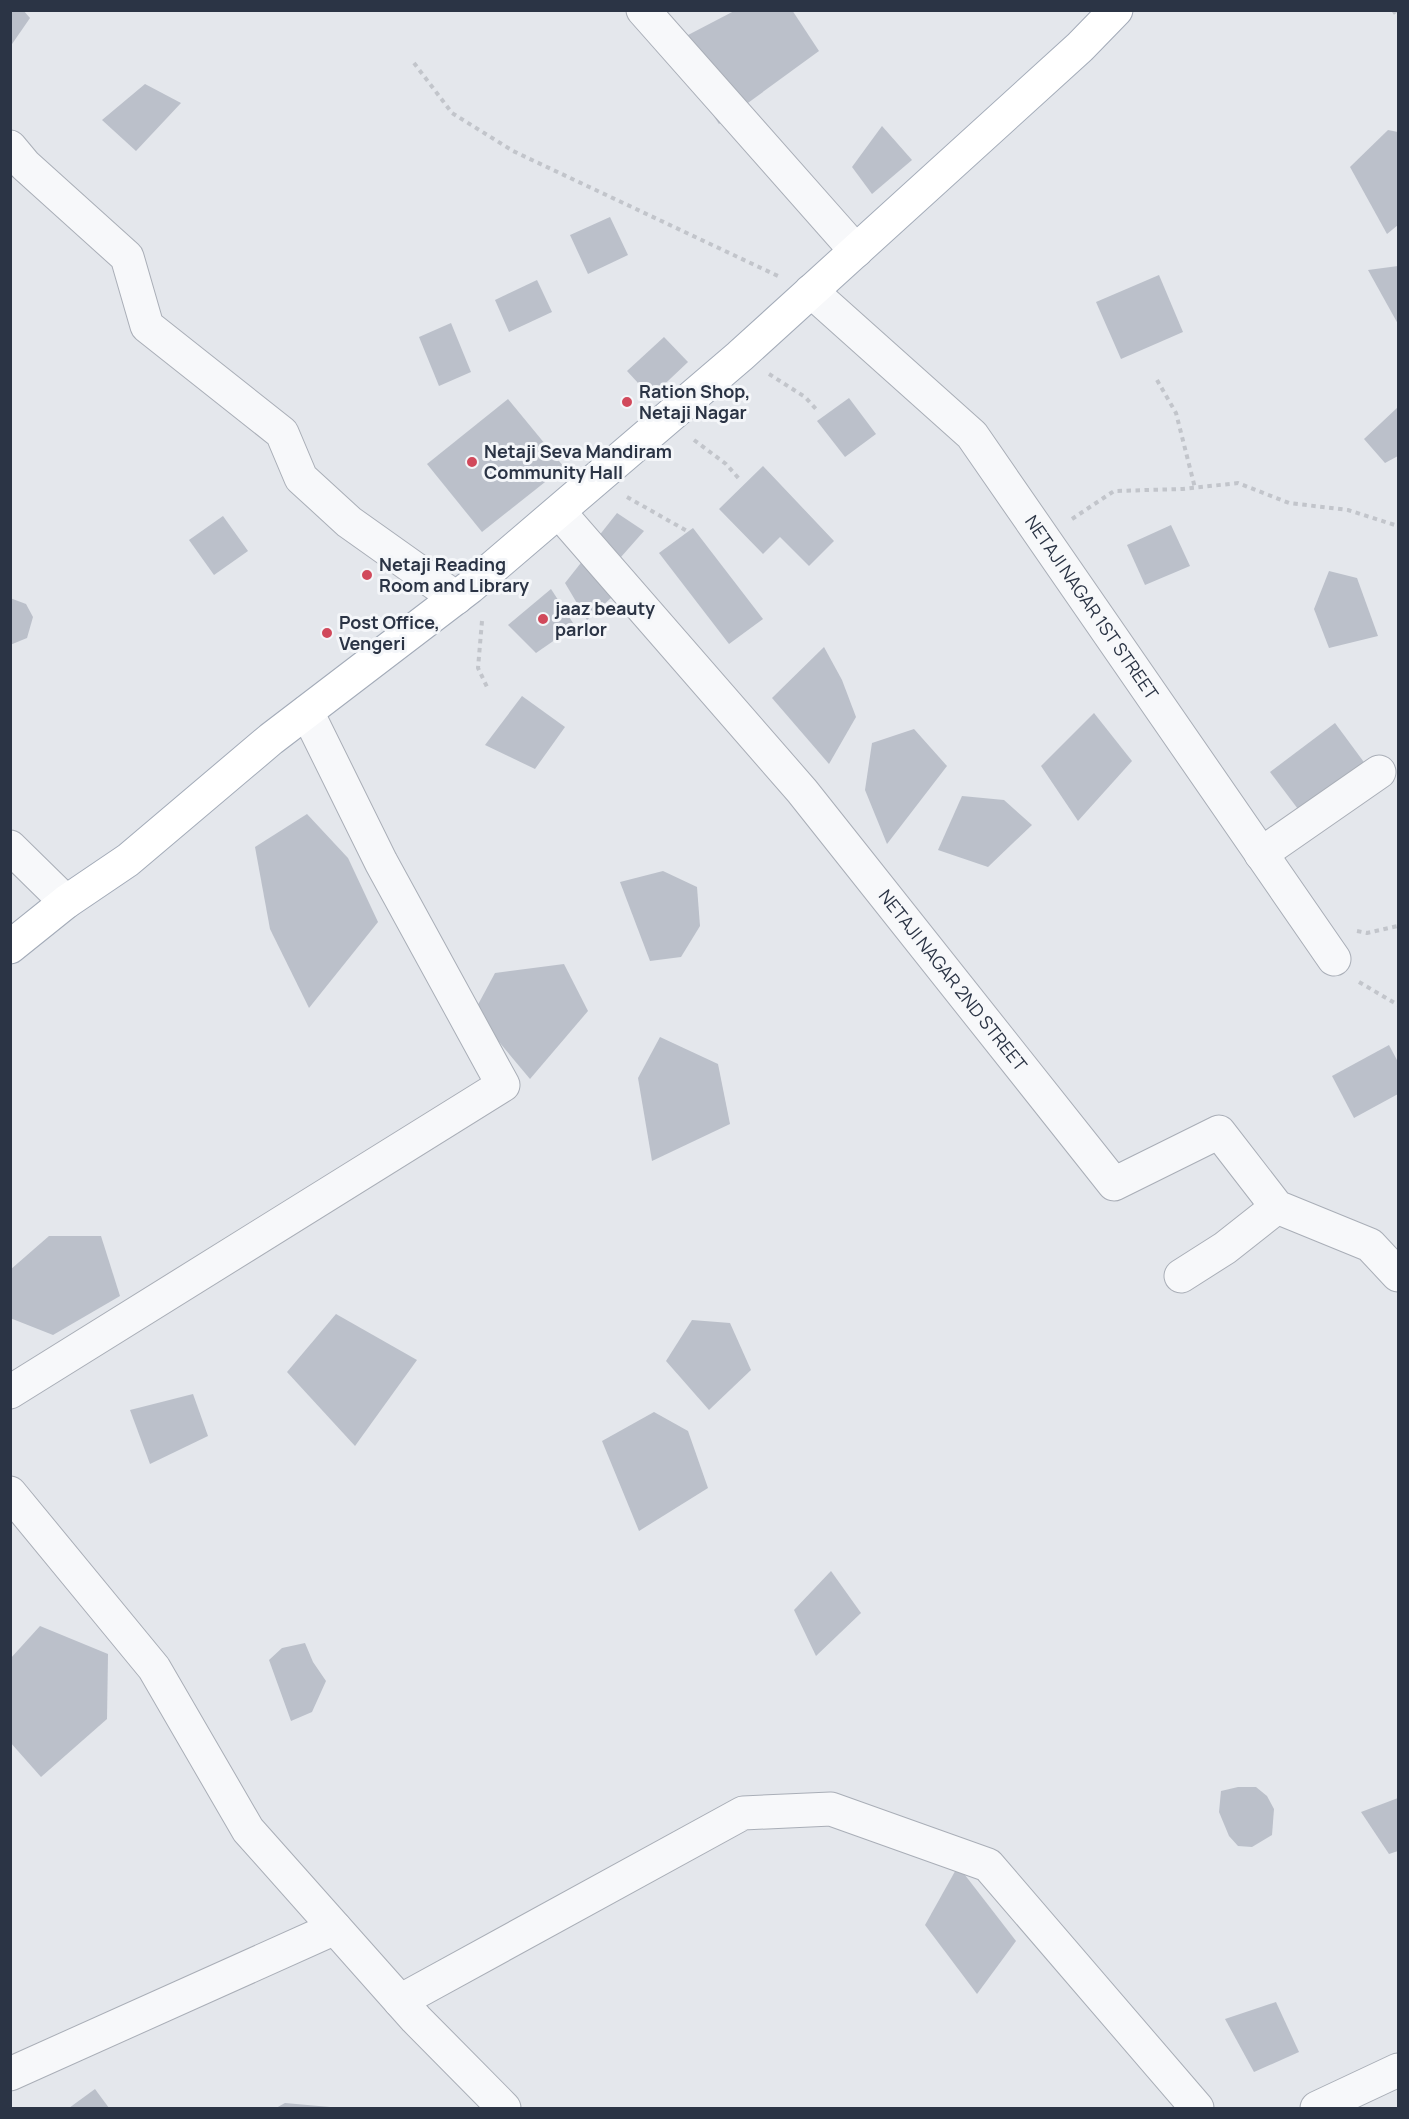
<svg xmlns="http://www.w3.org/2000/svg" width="1409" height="2119" font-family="Manrope,sans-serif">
<rect width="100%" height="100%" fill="#e4e7ec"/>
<g fill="#bbc0ca">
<path d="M10 10H23L30 18 10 47Z"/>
<path d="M736 10H792L819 51 719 124 667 46Z"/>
<path d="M145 84 181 103 136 151 102 120Z"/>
<path d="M882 126 912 160 872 194 852 167Z"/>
<path d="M1388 130 1398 132V225L1387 234 1350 167Z"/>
<path d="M610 217 628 255 588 274 570 235Z"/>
<path d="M1398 266V324L1368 270Z"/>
<path d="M1159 275 1183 332 1121 359 1096 302Z"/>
<path d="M537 280 552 312 509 332 495 300Z"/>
<path d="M451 323 471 372 439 386 419 337Z"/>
<path d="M664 337 688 362 651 397 627 371Z"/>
<path d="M849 398 876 434 845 457 817 421Z"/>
<path d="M508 399 564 467 482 532 427 464Z"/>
<path d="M1398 407V456L1385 463 1364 439Z"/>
<path d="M763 466 834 541 809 566 780 537 763 554 719 509Z"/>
<path d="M617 513 644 531 621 557 598 537Z"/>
<path d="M223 516 248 551 214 575 189 540Z"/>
<path d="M1171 525 1190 566 1145 585 1127 545Z"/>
<path d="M693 528 763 619 729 644 659 553Z"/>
<path d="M584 559 612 597 587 620 565 583Z"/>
<path d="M1329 571 1357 578 1378 636 1329 648 1314 609Z"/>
<path d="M551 589 575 626 536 653 508 625Z"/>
<path d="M10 598 26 604 33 617 27 638 10 645Z"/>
<path d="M824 647 842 680 856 717 829 764 772 698Z"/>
<path d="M522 696 565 727 535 769 485 745Z"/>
<path d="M1094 713 1132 761 1078 821 1041 766Z"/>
<path d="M1335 723 1369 769 1304 817 1270 772Z"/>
<path d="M914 729 947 766 887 844 865 790 872 743Z"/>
<path d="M962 796 1004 800 1032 825 988 867 938 850Z"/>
<path d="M307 814 348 858 378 922 309 1008 270 929 255 847Z"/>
<path d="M663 871 697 887 700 926 681 957 650 961 620 882Z"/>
<path d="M564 964 588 1011 530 1079 474 1012 495 973Z"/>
<path d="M660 1037 718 1064 730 1124 652 1161 638 1078Z"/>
<path d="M1389 1045 1398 1062V1094L1354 1118 1332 1076Z"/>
<path d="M49 1236H101L120 1296 53 1335 10 1318V1270Z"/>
<path d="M336 1314 417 1360 355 1446 287 1372Z"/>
<path d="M692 1320 730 1323 751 1370 709 1410 666 1361Z"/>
<path d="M193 1394 208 1436 150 1464 130 1410Z"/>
<path d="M654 1412 688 1431 708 1488 639 1531 602 1441Z"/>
<path d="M831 1571 861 1613 816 1656 794 1610Z"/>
<path d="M40 1626 108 1654 107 1719 41 1777 10 1742V1659Z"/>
<path d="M305 1643 313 1662 326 1681 312 1712 291 1721 269 1660 282 1648Z"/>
<path d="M1238 1787H1256L1267 1796 1274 1809 1272 1835 1252 1847 1238 1846 1229 1836 1219 1812 1221 1791Z"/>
<path d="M1398 1798V1851L1389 1854 1361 1812Z"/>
<path d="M958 1866 1016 1941 977 1994 925 1925Z"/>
<path d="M1276 2002 1299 2052 1254 2072 1225 2019Z"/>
<path d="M95 2089 109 2108H69Z"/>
<path d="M285 2103 330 2107V2108H276Z"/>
</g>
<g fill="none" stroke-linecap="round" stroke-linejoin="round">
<g stroke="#a9aeb7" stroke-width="35">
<g id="minor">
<path d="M643 10 856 251"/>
<path d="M10 147 25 165 127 257 147 326 282 433 301 478 349 522 456 598"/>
<path id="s1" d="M811 291 972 435 1334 959"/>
<path id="s2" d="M559 512 802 791 1114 1184 1219 1132 1277 1207 1370 1245 1398 1275"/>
<path d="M10 847 66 902"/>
<path d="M1261 854 1379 772"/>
<path d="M1181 1276 1225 1248 1277 1207"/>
<path d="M10 1392 503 1085 381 862 307 712"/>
<path d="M10 1493 154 1668 248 1830 416 2019 504 2108"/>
<path d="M400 2001 743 1813 831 1809 988 1865 1197 2108"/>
<path d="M10 2074 335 1928"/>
<path d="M1317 2108 1398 2070"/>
</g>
</g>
<g stroke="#a3abb8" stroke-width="35">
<path id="major" d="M10 947 66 902 128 860 271 739 470 587 740 356 1080 47 1116 10"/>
</g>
<g stroke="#c2c5cb" stroke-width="4" stroke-dasharray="4.5 4.5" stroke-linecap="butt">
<path d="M1393 10 1398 17"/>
<path d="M414 63 452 113 513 151 778 276"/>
<path d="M769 374 805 397 816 409"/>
<path d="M1157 380 1176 413 1195 488"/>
<path d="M694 440 726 464 741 481"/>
<path d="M627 497 687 531"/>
<path d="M1072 519 1114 491 1183 489 1238 483 1289 503 1348 510 1398 526"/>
<path d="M482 621 478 668 488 689"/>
<path d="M1357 931 1367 933 1398 926"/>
<path d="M1359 982 1398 1005"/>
</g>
<use href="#minor" stroke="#f7f8fa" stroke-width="33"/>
<use href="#major" stroke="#fff" stroke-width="33"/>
</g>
<g fill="#d1495b" stroke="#f4f6f9" stroke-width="2">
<circle cx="627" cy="402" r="6"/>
<circle cx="472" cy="462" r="6"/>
<circle cx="367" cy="575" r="6"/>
<circle cx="543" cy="619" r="6"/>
<circle cx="327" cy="633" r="6"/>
</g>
<g text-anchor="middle" stroke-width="6" stroke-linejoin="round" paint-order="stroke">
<g font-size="18" font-weight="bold" fill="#2b3445" stroke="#f4f6f9" text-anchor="start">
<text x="639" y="398">Ration Shop,<tspan x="639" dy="21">Netaji Nagar</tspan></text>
<text x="484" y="458">Netaji Seva Mandiram<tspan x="484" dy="21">Community Hall</tspan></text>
<text x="379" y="571">Netaji Reading<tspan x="379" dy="21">Room and Library</tspan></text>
<text x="555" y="615">jaaz beauty<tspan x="555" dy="21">parlor</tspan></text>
<text x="339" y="629">Post Office,<tspan x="339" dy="21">Vengeri</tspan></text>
</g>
<g font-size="18" fill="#2b3445" stroke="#f4f6f9">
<text dy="6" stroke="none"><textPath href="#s1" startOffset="426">NETAJI NAGAR 1ST STREET</textPath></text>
<text dy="6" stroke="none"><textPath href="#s2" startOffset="612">NETAJI NAGAR 2ND STREET</textPath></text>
</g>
</g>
<rect width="1409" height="2119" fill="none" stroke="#2b3445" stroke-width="24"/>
</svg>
